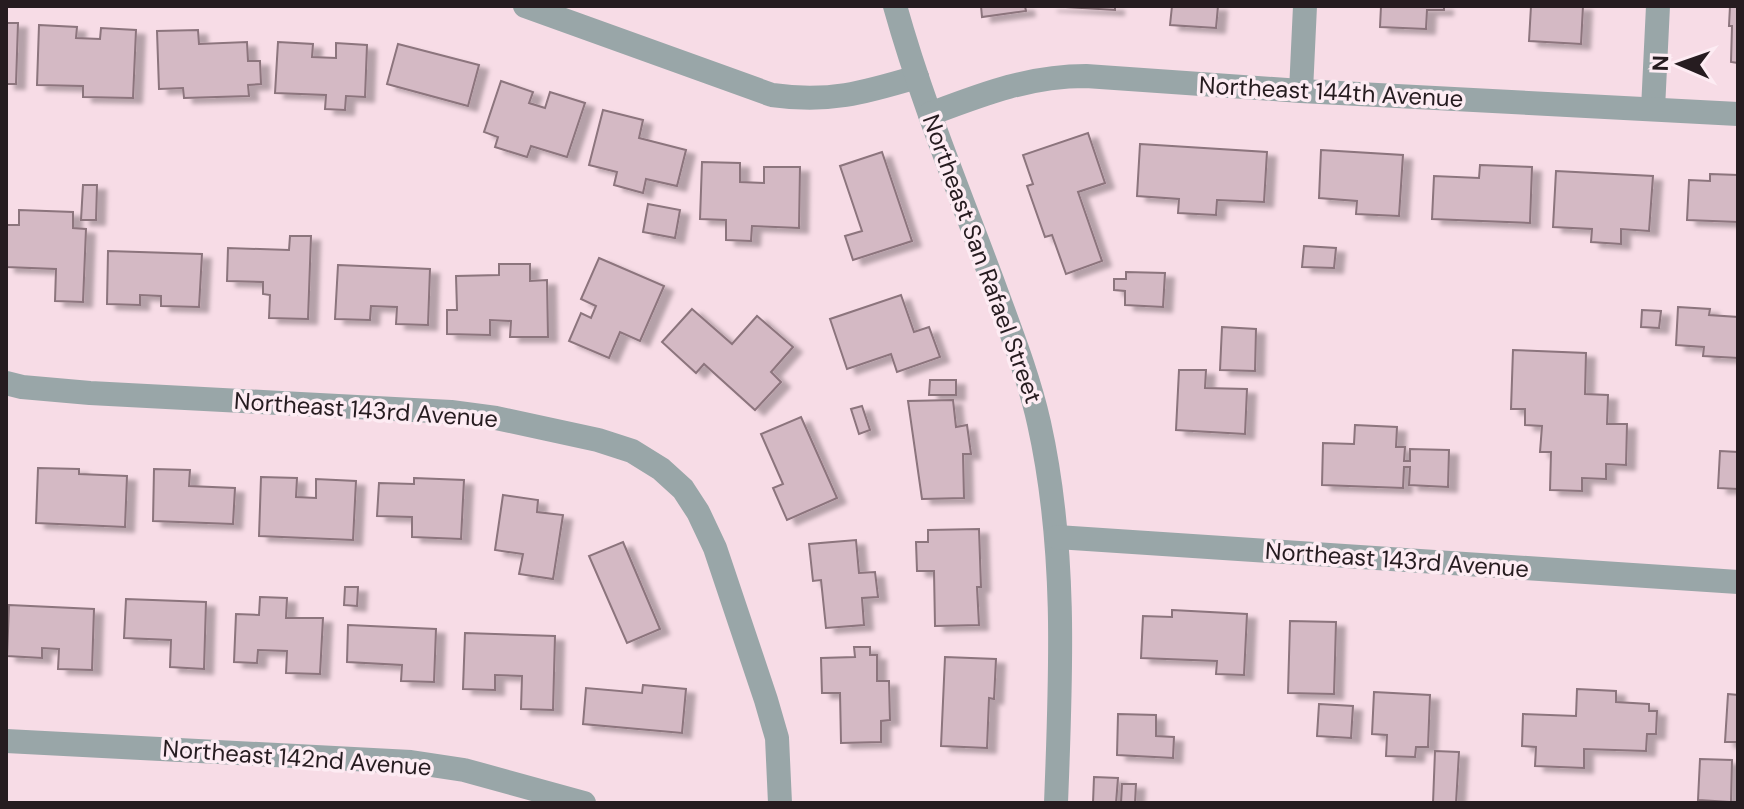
<svg xmlns="http://www.w3.org/2000/svg" width="1744" height="809" font-family="'DM Sans',sans-serif">
<defs>
<filter id="shadow"><feDropShadow dx="9" dy="5" stdDeviation="2" flood-color="#0004"/></filter>
</defs>
<rect width="100%" height="100%" fill="#f7dce6"/>
<g fill="#d4b9c4" stroke="#8c747d" stroke-width="2" filter="url(#shadow)">
<path d="M981 6H1025L1026 11 982 17Z"/>
<path d="M1048 6H1115V10Z"/>
<path d="M1172 6H1218L1216 28 1170 25Z"/>
<path d="M1381 6H1444V10H1427L1426 29 1380 27Z"/>
<path d="M1531 6H1583L1581 44 1529 41Z"/>
<path d="M1730 6H1738V63L1731 62 1732 26H1729Z"/>
<path d="M6 23H18L16 84H6Z"/>
<path d="M39 25 77 27 76 38 100 39 101 28 136 30 133 98 83 97V86L37 85Z"/>
<path d="M198 30 199 44 247 42 248 61H260L261 84 248 85 249 96 184 98 183 88 159 89 157 31Z"/>
<path d="M278 42 313 44 312 57 336 58V43L367 45 365 97 346 96 345 110 325 109 326 95 275 93Z"/>
<path d="M398 44 479 65 468 106 387 84Z"/>
<path d="M501 81 533 92 529 103 545 108 550 92 585 103 567 157 531 146 527 157 495 147 498 137 484 132Z"/>
<path d="M603 110 643 120 639 138 686 150 677 186 646 179 643 193 614 185 617 172 589 165Z"/>
<path d="M1088 133 1105 183 1078 192 1102 261 1066 274 1052 235 1045 237 1027 186 1033 184 1023 155Z"/>
<path d="M1140 144 1267 152 1264 202 1217 200 1216 215 1178 213 1179 199 1137 196Z"/>
<path d="M1321 150 1403 155 1399 216 1356 214 1357 201 1319 198Z"/>
<path d="M882 152 912 241 853 260 845 236 862 231 840 166Z"/>
<path d="M702 162 740 163V182L764 183V167H800L799 228 752 226 751 241 726 240V220L700 219Z"/>
<path d="M1480 165 1532 167 1530 223 1432 219 1434 176 1479 178Z"/>
<path d="M1556 171 1653 176 1649 231 1621 229V244L1591 242 1592 229 1553 227Z"/>
<path d="M1710 174 1738 175V222L1687 220 1689 180 1710 181Z"/>
<path d="M83 185H97L96 220H81Z"/>
<path d="M648 204 680 210 675 238 643 232Z"/>
<path d="M19 210 73 212V228L86 229 83 302 55 301 56 269 6 267V225H19Z"/>
<path d="M290 236H311L308 319 269 318 270 295 263 294V282L227 281 228 248 289 250Z"/>
<path d="M1304 246 1336 248 1334 268 1302 267Z"/>
<path d="M108 251 202 254 199 307 161 306V296L140 295V305L107 304Z"/>
<path d="M599 258 664 286 640 341 620 332 609 358 569 341 581 313 591 318 596 306 581 299Z"/>
<path d="M499 264H530V281L547 280 548 337H510L511 321 490 320V335L447 334V310H457L456 276 499 275Z"/>
<path d="M338 265 430 269 428 325 396 324 397 307 371 306 370 320 335 319Z"/>
<path d="M1126 272 1165 273 1163 307 1125 305V291L1114 290V279H1126Z"/>
<path d="M901 295 914 332 929 327 940 357 897 372 891 354 847 369 830 319Z"/>
<path d="M1678 307 1710 309 1709 315 1738 317V358L1703 356 1704 347 1676 345Z"/>
<path d="M692 309 732 344 757 316 793 347 771 372 781 382 755 410 704 364 696 373 662 342Z"/>
<path d="M1642 310 1661 311 1659 328 1641 327Z"/>
<path d="M1222 327 1256 329 1255 371 1220 370Z"/>
<path d="M1513 350 1586 353 1585 394 1608 395 1607 424H1627L1626 465 1606 464V479L1582 478V491L1550 490 1551 452H1540L1542 426 1525 425V409H1511Z"/>
<path d="M1179 370H1206L1205 388 1247 389 1245 434 1176 430Z"/>
<path d="M930 380H956V395H929Z"/>
<path d="M953 400 956 427 967 425 971 454H963L964 498 922 499 908 401Z"/>
<path d="M862 406 870 430 859 434 851 409Z"/>
<path d="M801 417 837 498 787 520 773 488 783 484 761 434Z"/>
<path d="M1355 425 1397 427 1396 447H1405L1404 461H1410V449L1449 450 1448 487 1409 485 1410 467H1404L1403 488 1322 485 1323 443 1354 444Z"/>
<path d="M1720 451 1738 452V489L1718 488Z"/>
<path d="M38 468 79 469V474L127 476 125 527 36 523Z"/>
<path d="M154 469 190 470 189 486 235 488 233 524 153 521Z"/>
<path d="M261 477 297 478 296 497 316 498V479L356 481 353 540 259 536Z"/>
<path d="M414 478 464 480 461 539 412 537V517L377 516 379 483 414 484Z"/>
<path d="M503 495 538 500 537 512 563 515 553 579 519 574 523 554 495 550Z"/>
<path d="M979 529 981 587H977L979 625 935 626 934 571H917L916 542H928V530Z"/>
<path d="M856 540 859 573 875 572 878 597 862 598 864 625 826 628 821 580 813 581 809 544Z"/>
<path d="M623 542 660 629 627 643 589 556Z"/>
<path d="M345 587H358L357 606 344 605Z"/>
<path d="M260 597 287 598 286 618H323L320 674 286 673 287 651 258 650 257 663 234 662 236 614 259 615Z"/>
<path d="M126 599 206 602 204 669 170 667 171 640 124 638Z"/>
<path d="M9 605 94 609 92 670 58 669 59 649 42 648V658L7 656Z"/>
<path d="M1172 610 1247 614 1244 675 1216 674 1217 661 1141 658 1143 616 1172 617Z"/>
<path d="M1290 621 1336 622 1334 694 1288 693Z"/>
<path d="M348 625 436 629 434 682 401 681 402 665 347 662Z"/>
<path d="M465 633 555 636 553 710 521 709 522 676 495 675V690L463 689Z"/>
<path d="M854 647H870V655H877V681H889L890 720 881 721V742L841 743 840 693H822L821 658 855 657Z"/>
<path d="M945 657 996 659 994 699 989 698 987 748 941 746Z"/>
<path d="M643 685 686 689 682 733 583 724 586 688 642 693Z"/>
<path d="M1577 689 1616 691V702L1649 704V711H1657L1656 734H1647L1646 751 1584 749V768L1535 766 1536 747 1522 746 1523 714 1576 716Z"/>
<path d="M1374 692 1430 695 1428 747H1416L1415 757 1386 756 1387 735 1372 734Z"/>
<path d="M1728 694 1738 695V742H1725Z"/>
<path d="M1319 704 1353 706 1351 738 1317 736Z"/>
<path d="M1118 714 1156 715V736L1174 737 1173 758 1117 755Z"/>
<path d="M1435 751 1459 752 1456 803H1433Z"/>
<path d="M1700 759 1732 760 1731 802 1698 800Z"/>
<path d="M1094 777 1118 778 1116 803H1093Z"/>
<path d="M1122 784H1136L1135 803H1121Z"/>
</g>
<g fill="none" stroke-linecap="round" stroke-linejoin="round">
<g stroke="#99a6a8" stroke-width="24">
<path d="M525 6 772 95C829 103 863 93 917 77"/>
<path d="M895 6C921 99 958 189 992 280 1009 327 1028 374 1039 423 1067 549 1061 676 1056 803"/>
<path d="M1301 91 1305 6"/>
<path d="M1653 109 1658 6"/>
<path d="M930 114C983 94 1029 76 1086 76L1301 91 1738 114"/>
<path d="M6 383 22 387 90 393 451 412 496 418 598 440 632 451 661 469 683 489 698 512 715 548 766 700 777 738 780 803"/>
<path d="M1057 537 1738 582"/>
<path d="M6 741 411 762 464 770 584 803"/>
</g>
</g>
<g text-anchor="middle" stroke-width="7" stroke-linejoin="round" paint-order="stroke">
<g font-size="24" fill="#261c20" stroke="#fdecf3">
<text transform="translate(1331 92) rotate(3)" y="8">Northeast 144th Avenue</text>
<text transform="translate(982 259) rotate(70)" y="8">Northeast San Rafael Street</text>
<text transform="translate(366 410) rotate(4)" y="8">Northeast 143rd Avenue</text>
<text transform="translate(1397 560) rotate(4)" y="8">Northeast 143rd Avenue</text>
<text transform="translate(297 758) rotate(4)" y="8">Northeast 142nd Avenue</text>
</g>
</g>
<rect width="1744" height="809" fill="none" stroke="#261c20" stroke-width="16"/>
<g transform="translate(1680 64) rotate(272)" stroke="#fdecf3" stroke-width="6" paint-order="stroke">
<path d="M0-6L14 30L0 20L-14 30Z" fill="#261c20"/>
<text y="-12" font-size="22" font-weight="bold" text-anchor="middle" fill="#261c20">N</text>
</g>
</svg>
